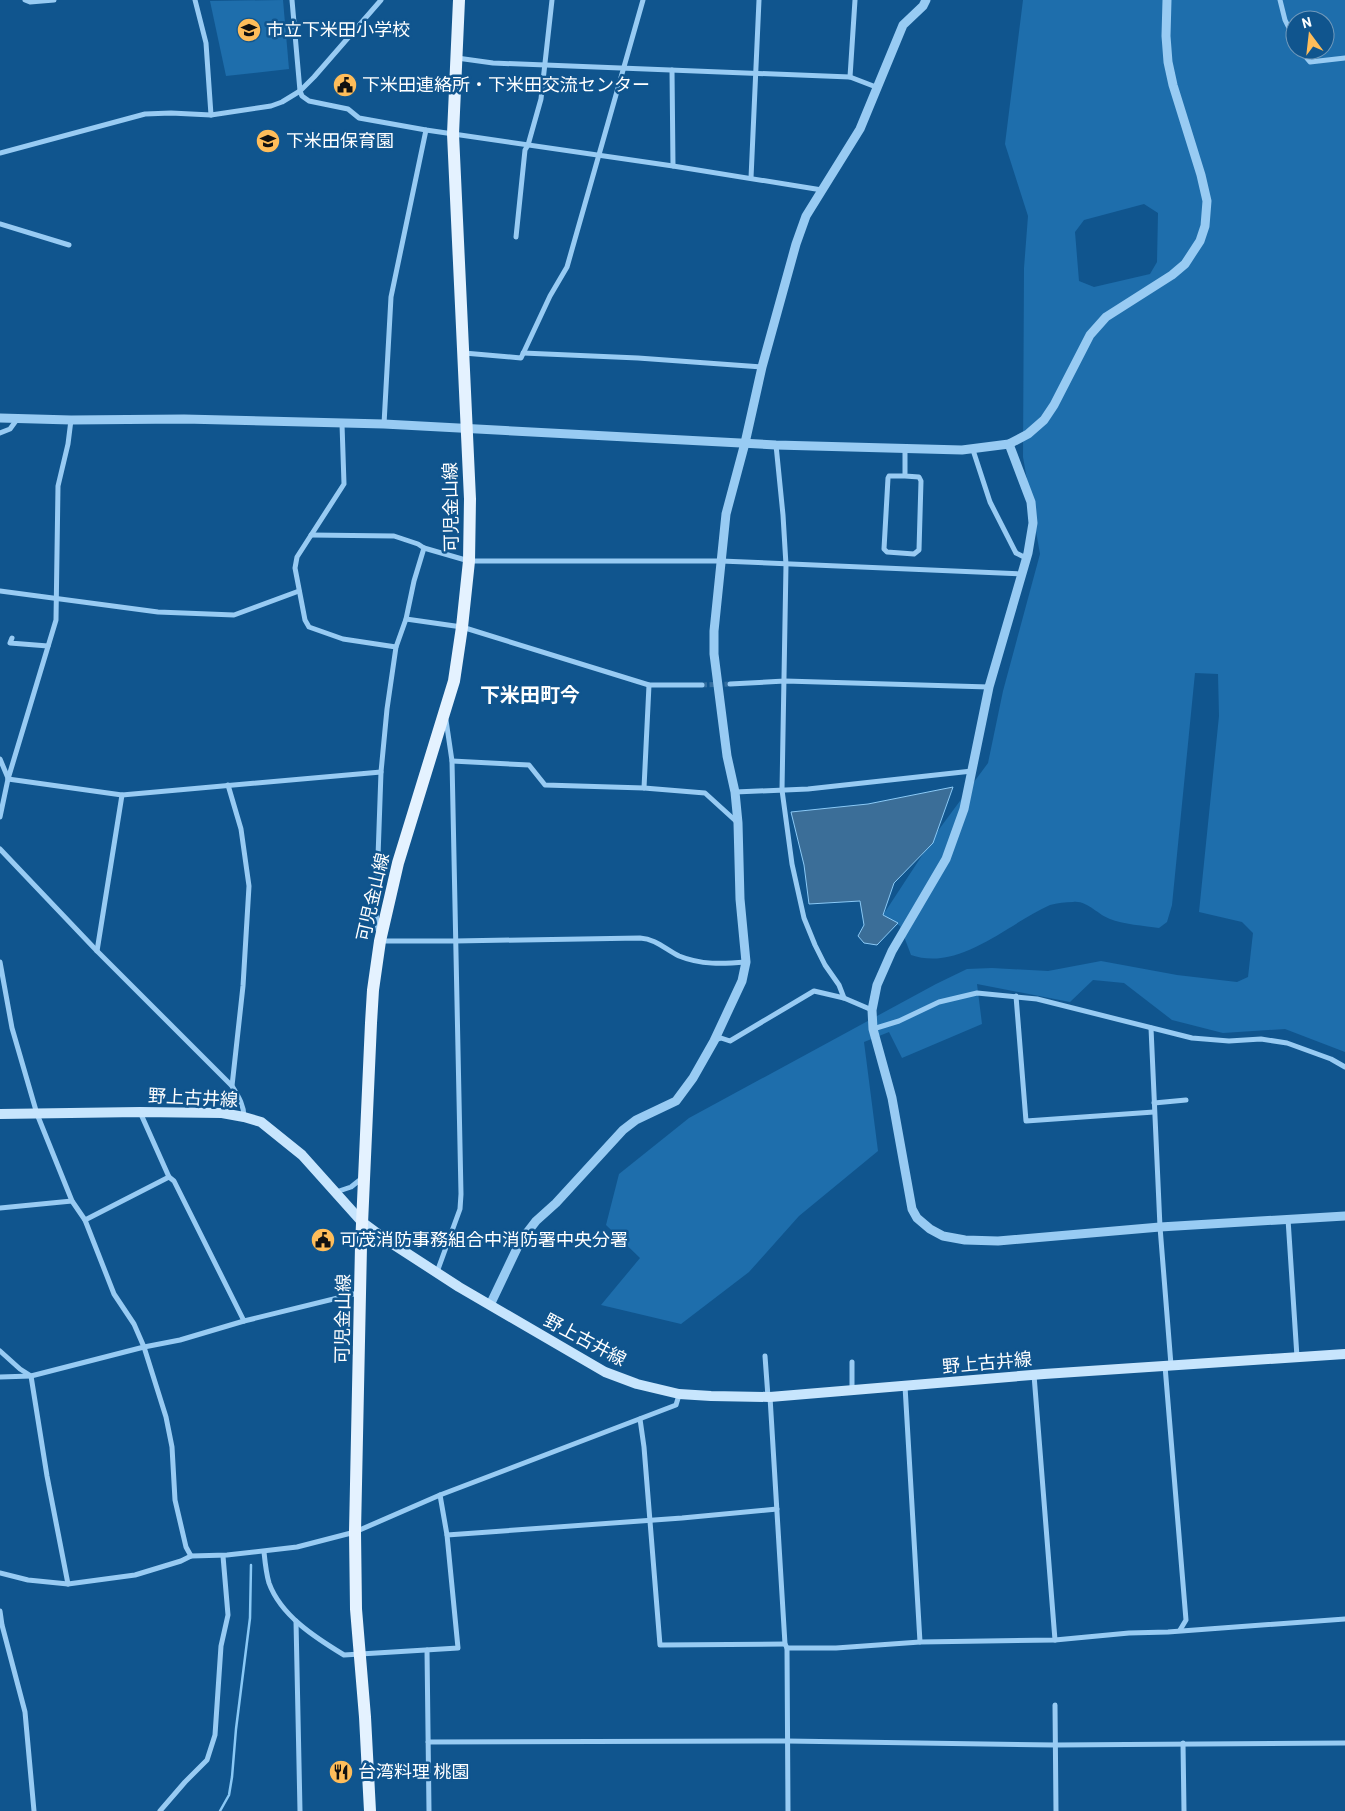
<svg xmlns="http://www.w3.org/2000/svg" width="1345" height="1811" font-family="Barlow,'Noto Sans JP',sans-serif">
<rect width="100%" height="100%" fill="#10558e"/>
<g fill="#1e6eac" fill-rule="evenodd">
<path d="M283 0 289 69 226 76 210 1Z"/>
<path d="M1023 0H1345V1052L1285 1029 1223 1033 1172 1020 1124 983 1093 980 1070 1002 977 984 982 1024 902 1058 889 1032 864 1042 878 1151 799 1216 749 1272 681 1324 601 1305 640 1258 606 1225 619 1174 689 1118 936 984 967 969 992 968 1048 971 1101 961 1177 975 1237 982 1248 977 1253 933 1242 922 1199 912 1219 716 1218 674 1195 673 1172 905 1167 922 1159 928C1145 926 1122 924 1110 919 1098 915 1087 900 1073 902 1066 902 1057 903 1050 905 1009 923 959 972 911 955L900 926 883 915 940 828 988 763 1003 691 1040 554 1023 457 1024 268 1028 216 1005 144ZM1295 20H1325V50H1295ZM1144 204 1158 213 1157 262 1150 274 1094 287 1079 281 1075 232 1084 220Z"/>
</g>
<path fill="#3b6e98" stroke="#8ac9f6" d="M953 787 933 843 894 883 883 915 898 923 877 945 864 943 858 936 864 925 860 901 809 904 804 865 791 812 868 804Z"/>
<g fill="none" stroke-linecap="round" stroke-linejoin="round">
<path stroke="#8ac9f6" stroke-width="2.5" d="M220 1811 229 1795 232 1777 236 1729 250 1618 251 1565"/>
<path stroke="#346e9f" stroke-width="5" stroke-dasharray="5 2.5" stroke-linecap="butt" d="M702 685 730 684"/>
<g stroke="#98cbf3" stroke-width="5">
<path d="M25 0 30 2 54 0"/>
<path d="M195 0 206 43 211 115"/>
<path d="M292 0 300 91 302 96 309 101 348 109 359 118 426 130 673 166 822 190"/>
<path d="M1280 0 1285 20 1295 40"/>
<path d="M1300 50 1310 62 1345 58"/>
<path d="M457 58 493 63 850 77 876 87"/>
<path d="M672 70 673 166"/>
<path d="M850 77 855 0"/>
<path d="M0 153 145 114 171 113 211 115 271 106 282 102 300 91 314 77 381 0"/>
<path d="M751 178 759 0"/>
<path d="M0 224 69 245"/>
<path d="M516 237 525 150 528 145 541 99 552 0"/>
<path d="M464 353 521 358 550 296 567 267 643 0"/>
<path d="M523 353 638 358 762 367"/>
<path d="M342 424 344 484 297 557 295 568 305 620 309 627 343 639 396 647"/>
<path d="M384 424 391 297 426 130"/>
<path d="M0 433 10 429 18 418"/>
<path d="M776 445 783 515 786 565 782 790 792 864 804 918 815 945 825 965 839 985 844 998"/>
<path d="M973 450 990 502 1016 553 1026 558"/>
<path d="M905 476 919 477 921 481 919 550 914 554 887 552 884 549 888 478 889 476H905V449"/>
<path d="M311 535 394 536 418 544 424 548 469 561H721L1021 574"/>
<path d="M0 591 158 612 234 615 299 591"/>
<path d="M406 619 462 627 649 685H702"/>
<path d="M12 638 10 643 48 646"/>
<path d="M730 684 785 681 989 687"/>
<path d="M0 759 8 778"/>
<path d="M452 761 529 765 545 785 644 788 705 793 738 823"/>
<path d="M8 779 122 795 381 772"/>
<path d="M228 785 241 829 249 886 243 986 232 1086"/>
<path d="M644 788 649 685"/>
<path d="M735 792 808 789 972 771"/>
<path d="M0 817 8 779 56 620 58 486 68 444 71 420"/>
<path d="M0 849 97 951 232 1086C238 1096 244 1105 244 1117"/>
<path d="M378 930 376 913 381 772 387 709 396 647 406 619 414 581 424 548"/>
<path d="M380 941H455L640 938C656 939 665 949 679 956 701 965 723 964 746 962"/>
<path d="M97 951 122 795"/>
<path d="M0 962 12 1028 37 1114 72 1201 85 1220 114 1294 134 1324 144 1347 166 1417 172 1447 175 1500 186 1547 191 1556"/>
<path d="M1016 996 1026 1121 1154 1112"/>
<path d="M1151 1028 1160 1227 1171 1365"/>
<path d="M873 1029 899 1021 939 1002 977 993 1037 999 1192 1038 1229 1041 1261 1039 1287 1043 1331 1059 1345 1067"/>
<path d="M714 1040 721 1038 730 1041 814 991 844 998 872 1010"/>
<path d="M1154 1103 1186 1100"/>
<path d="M140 1112 169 1177 174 1181 244 1321"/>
<path d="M336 1192 351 1187 361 1179"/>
<path d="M0 1208 72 1201"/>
<path d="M1288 1219 1297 1357"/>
<path d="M85 1220 169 1177"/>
<path d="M437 1272 460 1209 461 1194 452 761 446 720"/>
<path d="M0 1351 20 1369 31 1376 47 1476 68 1584"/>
<path d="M765 1356 768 1397"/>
<path d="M852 1362V1390"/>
<path d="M1165 1366 1186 1620 1180 1630"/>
<path d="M1034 1375 1055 1640"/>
<path d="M0 1377 31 1376 144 1347 180 1340 244 1321 358 1293"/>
<path d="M905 1386 920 1642"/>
<path d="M770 1397 785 1644 787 1648 788 1811"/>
<path d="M640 1419 644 1447 660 1645 785 1644"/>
<path d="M447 1535 682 1518 777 1509"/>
<path d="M264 1552C265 1562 266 1573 269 1583 281 1616 316 1638 344 1655L458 1648 447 1535 440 1495"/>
<path d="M0 1573 28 1580 68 1584 135 1575 181 1561 191 1556 227 1555 297 1547 355 1532 440 1495 676 1405 679 1395"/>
<path d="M0 1611 2 1625 25 1712 34 1811"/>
<path d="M296 1621 300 1811"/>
<path d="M787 1648H836L920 1642 1055 1640 1129 1633 1168 1632 1345 1619"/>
<path d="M427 1650 429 1811"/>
<path d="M1055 1705 1056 1811"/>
<path d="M428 1742 787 1741 1055 1745 1345 1743"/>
<path d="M1183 1743 1184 1811"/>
<path d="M160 1811 185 1782 207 1760 215 1735 221 1646 228 1615 223 1556"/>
</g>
<g stroke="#98cbf3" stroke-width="9">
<path d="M0 418 71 420 184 419 384 424 776 445 962 450 1009 444 1028 434 1044 420 1054 405 1090 335 1106 317 1172 275 1185 264 1200 241 1205 226 1207 201 1201 175 1173 85 1168 62 1166 36 1167 0"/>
<path d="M1009 444 1031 502 1033 523 1028 553 989 687 964 809 946 859 892 951 877 985 872 1010 873 1029 892 1098 912 1209 917 1218 930 1229 943 1236 965 1240 998 1241 1160 1227 1345 1216"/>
<path d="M490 1305 519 1244 526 1234 536 1221 556 1203 623 1130 636 1120 676 1101 693 1078 714 1041 742 981 746 962 740 899 738 823 735 792 727 756 714 654V631L726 514 745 443 762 367 796 244 806 216 860 129 903 25 923 6 926 0"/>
</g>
<path stroke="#c7e5fd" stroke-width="10" d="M0 1114 140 1112 222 1113 244 1117 261 1122 302 1155 362 1222 385 1239 459 1287 605 1372 637 1384 679 1394 711 1396 770 1397 1044 1374 1345 1354"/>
<path stroke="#e4f2ff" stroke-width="12" d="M370 1811 365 1717 356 1609 355 1532 361 1246 371 1023 373 990 380 941 398 863 454 681 462 627 469 561 470 499 453 134 459 0"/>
</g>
<defs>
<g id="school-disc" transform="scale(1.25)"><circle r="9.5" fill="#ffbd5a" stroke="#10558e"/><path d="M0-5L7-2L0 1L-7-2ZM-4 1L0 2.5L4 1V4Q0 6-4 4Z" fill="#111"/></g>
<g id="civic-disc" transform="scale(1.25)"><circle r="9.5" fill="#ffbd5a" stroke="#10558e"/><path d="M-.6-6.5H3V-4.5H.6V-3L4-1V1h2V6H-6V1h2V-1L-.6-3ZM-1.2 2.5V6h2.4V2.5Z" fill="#111"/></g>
<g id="restaurant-disc" transform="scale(1.25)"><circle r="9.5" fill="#ffbd5a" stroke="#10558e"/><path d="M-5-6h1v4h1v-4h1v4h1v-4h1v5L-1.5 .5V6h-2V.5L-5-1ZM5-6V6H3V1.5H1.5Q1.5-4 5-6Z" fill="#111"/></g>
</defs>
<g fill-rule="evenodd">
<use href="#school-disc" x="249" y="30"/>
<use href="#civic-disc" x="345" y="85"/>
<use href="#school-disc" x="268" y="141"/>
<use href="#civic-disc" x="323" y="1240"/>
<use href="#restaurant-disc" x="341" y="1772"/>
</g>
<g text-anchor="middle" stroke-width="5" stroke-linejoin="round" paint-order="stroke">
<g font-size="18" fill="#fff" stroke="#10558e" text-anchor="start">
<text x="266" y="36">市立下米田小学校</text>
<text x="362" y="91">下米田連絡所・下米田交流センター</text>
<text x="286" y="147">下米田保育園</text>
<text x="340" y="1246">可茂消防事務組合中消防署中央分署</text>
<text x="358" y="1778">台湾料理 桃園</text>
</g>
<g font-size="18" fill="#fff" stroke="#10558e">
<text transform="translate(451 507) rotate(-91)" y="6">可児金山線</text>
<text transform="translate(373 897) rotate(-77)" y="6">可児金山線</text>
<text transform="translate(193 1098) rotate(3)" y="6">野上古井線</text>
<text transform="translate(343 1319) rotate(-89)" y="6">可児金山線</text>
<text transform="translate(585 1340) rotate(28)" y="6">野上古井線</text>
<text transform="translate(987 1363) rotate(-5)" y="6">野上古井線</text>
</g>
<g font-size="20" font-weight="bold" fill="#fff" stroke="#10558e">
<text x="530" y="702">下米田町今</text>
</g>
</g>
<g transform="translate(1310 35) rotate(345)"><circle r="24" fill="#10558e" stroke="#7099bb"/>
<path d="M0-4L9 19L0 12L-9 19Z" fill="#ffbd5a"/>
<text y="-8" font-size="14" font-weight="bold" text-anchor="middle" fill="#ffffff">N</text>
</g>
</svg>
